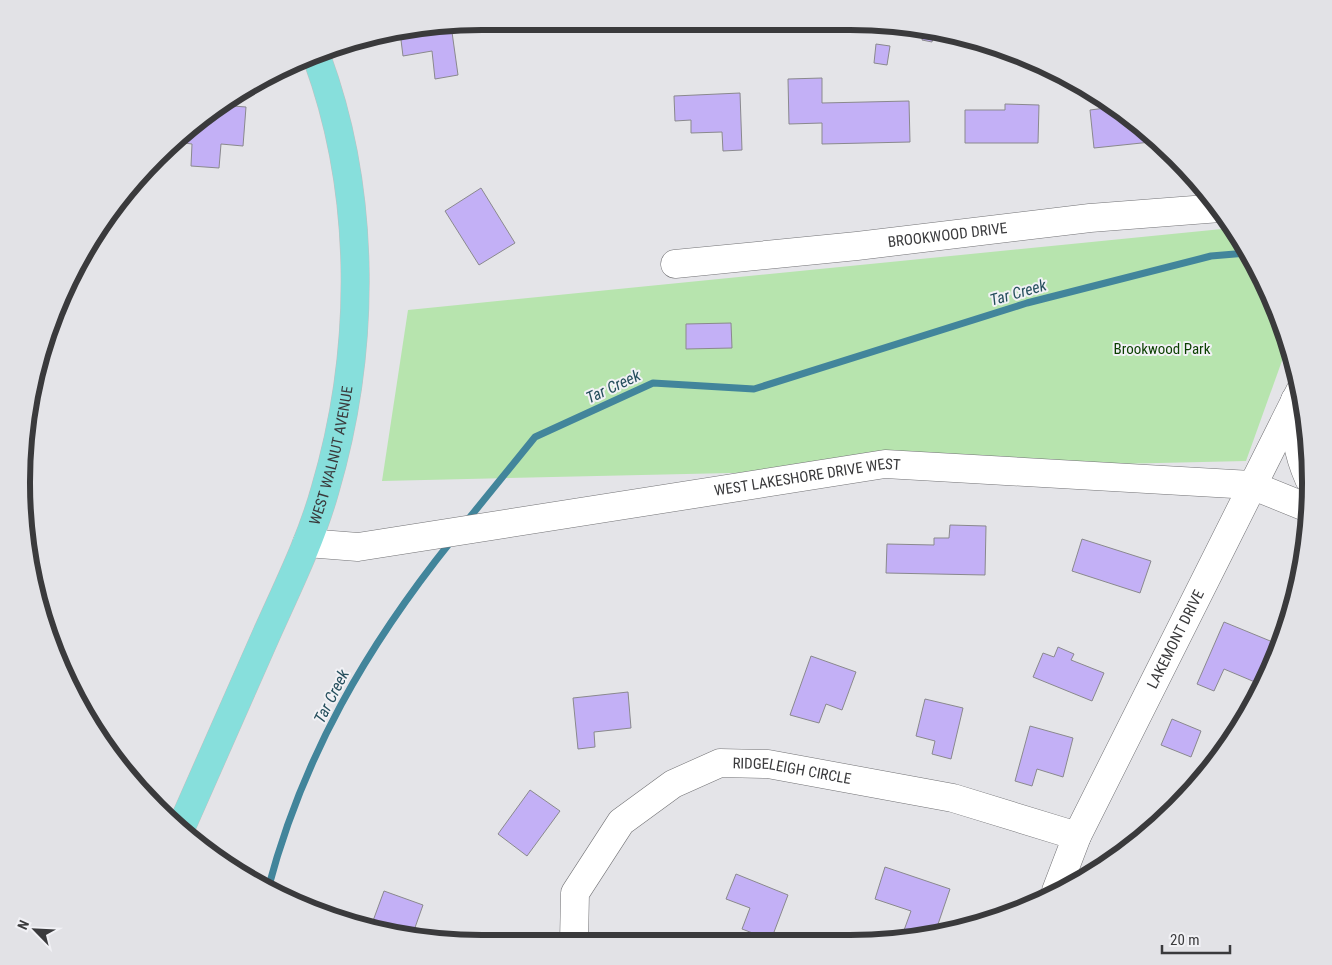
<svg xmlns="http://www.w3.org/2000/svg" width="1332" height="965" font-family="'Roboto Condensed',sans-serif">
<rect width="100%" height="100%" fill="#e4e4e8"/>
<path fill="#b7e4ae" d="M1232 228 1263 278 1288 344 1246 461 382 481 408 310Z"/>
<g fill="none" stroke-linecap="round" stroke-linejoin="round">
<g stroke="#42859b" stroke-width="7">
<path d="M466 522 535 437 653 383 754 389 1027 303 1211 256 1247 253"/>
<path d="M268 889C303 756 367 646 452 540"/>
</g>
</g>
<g fill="#c3b0f6" stroke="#8a898d">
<path d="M451 25 458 75 435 79 432 51 403 56 400 32Z"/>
<path d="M924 31 934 32 932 42 922 40Z"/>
<path d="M876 44 890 46 887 65 874 63Z"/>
<path d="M822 78V103L909 101 910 142 822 144V123L789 124 788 79Z"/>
<path d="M740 93 742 150 723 151 722 132 691 133V120L675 121 674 96Z"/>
<path d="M1005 104 1039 105 1038 143H965V110H1005Z"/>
<path d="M220 105 246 107 243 146 221 144 219 168 191 166 192 144 177 142Z"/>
<path d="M1114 107 1151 142 1094 148 1090 110Z"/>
<path d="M481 188 515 243 479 265 445 211Z"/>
<path d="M731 323 732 348 686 349V324Z"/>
<path d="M950 525 986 526 985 575 886 573 887 544 934 545V538H949Z"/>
<path d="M1082 539 1151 561 1140 593 1072 571Z"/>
<path d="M1224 622 1280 645 1262 685 1224 669 1214 691 1197 684Z"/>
<path d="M1058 647 1074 654 1071 660 1104 673 1092 701 1033 677 1043 653 1054 657Z"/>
<path d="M811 656 856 672 842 710 826 704 819 723 790 715Z"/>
<path d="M628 692 631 728 594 732 595 747 578 749 573 698Z"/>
<path d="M925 699 963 708 951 759 932 754 935 741 916 736Z"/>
<path d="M1172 719 1201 731 1191 757 1161 745Z"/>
<path d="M1030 726 1073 738 1063 777 1037 769 1032 786 1015 781Z"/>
<path d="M530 790 560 811 527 856 498 834Z"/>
<path d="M885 867 950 889 935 933 917 938 903 933 911 911 875 899Z"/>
<path d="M736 874 788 895 771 940 742 929 750 908 726 899Z"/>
<path d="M384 891 423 905 412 936 370 929Z"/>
</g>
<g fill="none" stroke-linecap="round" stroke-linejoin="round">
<g stroke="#727275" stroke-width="29">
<g id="minor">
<path id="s1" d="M675 264 857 246 1090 218 1220 208"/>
<path d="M1295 400C1293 427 1298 454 1309 479"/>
<path id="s2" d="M307 543 358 547 885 464 1251 485 1308 508"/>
<path id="s3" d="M1056 891 1077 836 1300 391"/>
<path id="s4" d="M574 942 575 893 621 822 673 784 720 763 768 764 953 798 1077 836"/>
</g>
</g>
<g stroke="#c0c0c1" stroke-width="29">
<g id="major">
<path id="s5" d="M180 830C209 765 238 699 267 633 288 586 311 540 325 490 366 351 367 194 317 58"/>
</g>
</g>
<use href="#minor" stroke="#fff" stroke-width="28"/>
<use href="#major" stroke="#87dfdc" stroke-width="28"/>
</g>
<g text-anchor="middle" stroke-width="4" stroke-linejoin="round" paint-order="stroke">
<g font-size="15" fill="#3a3a3c" stroke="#f1f1f5">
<text dy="5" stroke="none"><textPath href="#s1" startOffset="274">BROOKWOOD DRIVE</textPath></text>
<text dy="5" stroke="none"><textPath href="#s5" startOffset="405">WEST WALNUT AVENUE</textPath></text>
<text dy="5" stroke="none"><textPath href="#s2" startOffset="506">WEST LAKESHORE DRIVE WEST</textPath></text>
<text dy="5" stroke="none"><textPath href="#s3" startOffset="279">LAKEMONT DRIVE</textPath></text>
<text dy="5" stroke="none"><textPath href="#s4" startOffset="322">RIDGELEIGH CIRCLE</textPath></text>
</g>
<g font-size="15" fill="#0b3f00" stroke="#f1f1f5">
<text x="1162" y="354">Brookwood Park</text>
</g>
<g font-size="16" font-style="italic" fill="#254e5c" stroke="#f1f1f5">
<text transform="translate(1018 292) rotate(-16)" y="6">Tar Creek</text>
<text transform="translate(613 386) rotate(-25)" y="6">Tar Creek</text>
<text transform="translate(331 696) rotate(-63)" y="6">Tar Creek</text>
</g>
</g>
<path d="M0 0H1332V965H0ZM482 30H850A452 452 0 0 1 1302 482V483A452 452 0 0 1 850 935H482A452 452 0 0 1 30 483V482A452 452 0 0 1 482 30Z" fill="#e2e2e6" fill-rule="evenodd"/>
<path fill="none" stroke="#3a3a3c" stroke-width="6" d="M482 30H850A452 452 0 0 1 1302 482V483A452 452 0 0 1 850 935H482A452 452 0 0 1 30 483V482A452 452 0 0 1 482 30Z"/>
<g transform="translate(35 930) rotate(294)" stroke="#f1f1f5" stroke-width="4" paint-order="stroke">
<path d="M0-4L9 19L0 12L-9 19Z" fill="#3a3a3c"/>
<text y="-8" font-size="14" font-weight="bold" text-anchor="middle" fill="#3a3a3c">N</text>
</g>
<path d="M1162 945v8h68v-8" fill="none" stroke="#3a3a3c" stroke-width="2.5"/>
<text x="1170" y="945" font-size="15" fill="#3a3a3c" stroke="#f1f1f5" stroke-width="4" paint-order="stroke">20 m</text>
</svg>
